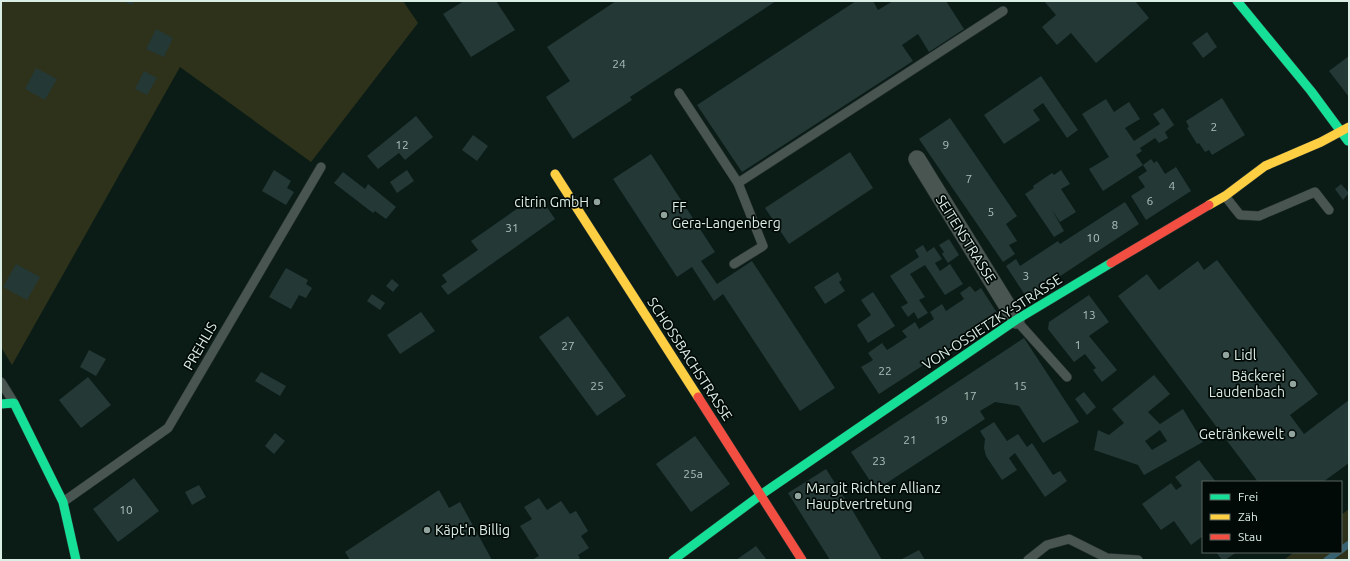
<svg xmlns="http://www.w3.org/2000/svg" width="1350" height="561" font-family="Ubuntu,sans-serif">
<rect width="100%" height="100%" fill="#0b1c17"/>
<g fill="#2e321a">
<path d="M1 1H403L418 23 311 162 180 67 12 365 1 347Z"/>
<path d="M1349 509V560H1284L1294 552H1341V515Z"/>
</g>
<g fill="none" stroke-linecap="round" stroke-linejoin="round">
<g stroke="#386372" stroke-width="7">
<path d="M1341 550 1349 544"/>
<path d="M1327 560 1338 552"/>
</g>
</g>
<g fill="#243836" fill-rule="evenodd">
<path d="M122 1H134L132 5Z"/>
<path d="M464 1H496L515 30 471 57 443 14Z"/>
<path d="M616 1H776L630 97 632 100 573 139 546 97 570 81 547 47Z"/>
<path d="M856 1H873L878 10 893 1H946L964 29 929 52 918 34 902 45 913 61 742 172 697 105Z"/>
<path d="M1044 1H1135L1149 18 1096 63 1071 33 1057 45 1042 27 1056 15Z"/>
<path d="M156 29 173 38 164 57 146 49Z"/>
<path d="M1207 32 1217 47 1203 58 1192 43Z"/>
<path d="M1349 56V97L1329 71Z"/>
<path d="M36 68 57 79 45 100 25 89Z"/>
<path d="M144 71 157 78 147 95 135 89Z"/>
<path d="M1041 76 1078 130 1067 138 1043 103 1033 110 1040 120 1004 144 984 115Z"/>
<path d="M1222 98 1245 135 1212 155 1209 150 1205 152 1199 143 1197 144 1187 128 1189 127 1186 121Z"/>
<path d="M1106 99 1114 112 1129 102 1140 119 1125 128 1134 141 1160 124 1153 114 1163 108 1174 125 1165 132 1168 138 1159 143 1155 138 1140 148 1142 151 1136 155 1143 165 1151 159 1154 163 1157 161 1165 174 1176 167 1191 191 1146 220 1131 196 1145 187 1138 177 1147 171 1143 165 1103 191 1089 169 1109 157 1082 114Z"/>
<path d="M416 116 433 137 405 160 399 153 378 169 367 156Z"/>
<path d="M950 118 1017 216 1006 224 1017 241 1009 245 1015 254 1003 262 919 139Z"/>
<path d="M473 135 488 146 477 161 462 150Z"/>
<path d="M850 152 873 188 789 244 765 208Z"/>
<path d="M651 154 715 252 701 261 717 284 752 261 835 388 800 411 723 294 714 301 692 267 677 277 613 179Z"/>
<path d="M274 170 291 181 287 188 294 192 286 205 262 191Z"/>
<path d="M407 170 414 181 397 193 390 182Z"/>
<path d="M1061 170 1070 184 1061 189 1076 212 1060 222 1052 210 1064 231 1054 237 1025 194 1034 188 1033 186 1052 173 1054 175Z"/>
<path d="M343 172 365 189 368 184 396 207 386 219 375 211 373 213 334 183Z"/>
<path d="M1341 184 1349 193 1343 200 1335 189Z"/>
<path d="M538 194 555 219 448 295 441 286 447 282 442 275 478 250 471 241Z"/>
<path d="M1125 202 1139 224 1027 298 1006 266 1016 259 1020 266 1058 241 1060 244Z"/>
<path d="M949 239 959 255 948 263 942 254 944 252 939 245Z"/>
<path d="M923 245 927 252 934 247 942 259 935 263 940 271 950 264 963 284 945 295 925 265 910 274 925 297 919 300 928 313 918 319 914 312 908 317 901 307 908 303 890 276 919 257 915 250Z"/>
<path d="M1217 260 1318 394 1290 415 1304 434 1349 400V463L1323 482H1258L1118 296 1147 274 1159 290 1198 261 1204 270Z"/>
<path d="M16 264 40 277 27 300 3 287Z"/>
<path d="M286 268 308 280 306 284 312 288 306 298 299 295 291 309 269 297Z"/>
<path d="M838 272 842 280 839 282 845 291 825 304 814 287Z"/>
<path d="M392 279 399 285 393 292 386 286Z"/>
<path d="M970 286 975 292 981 288 999 316 879 394 861 367 873 360 868 353 882 343 887 350 892 347 907 337 902 331 915 322 919 329 934 319 930 312 942 304 946 311 964 299 960 293Z"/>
<path d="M873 292 895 326 868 343 857 325 871 315 861 300Z"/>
<path d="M372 294 385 303 380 310 367 301Z"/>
<path d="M1089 295 1109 322 1089 336 1117 370 1102 382 1093 370 1096 368 1085 354 1074 362 1048 329 1049 322Z"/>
<path d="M421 312 435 331 400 354 387 335Z"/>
<path d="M568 316 626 396 597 416 539 337Z"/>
<path d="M1024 338 1079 422 1043 443 1019 406 995 402 980 411 985 419 876 490 851 452Z"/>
<path d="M89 350 106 359 96 376 80 367Z"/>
<path d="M261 372 286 386 280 396 255 381Z"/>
<path d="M1154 375 1170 394 1148 412 1160 424 1183 409 1203 442 1144 475 1138 465 1094 450 1098 430 1109 435 1124 423 1112 409ZM1160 430 1167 441 1152 450 1145 441Z"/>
<path d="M88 377 111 405 81 428 59 400Z"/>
<path d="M1084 392 1096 407 1087 415 1075 399Z"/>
<path d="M994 422 1007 441 1018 434 1027 447 1032 443 1053 475 1060 471 1067 481 1045 497 1015 453 1009 458 1017 470 1002 480 986 456 984 448 985 439 980 431Z"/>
<path d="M275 433 285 441 274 454 265 446Z"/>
<path d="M695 436 730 484 691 512 656 464Z"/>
<path d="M1199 460 1216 482H1203V536L1191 545 1174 521 1161 530 1142 504 1171 483 1176 490 1182 486 1175 477Z"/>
<path d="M826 469 854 513 882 560H830L788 493Z"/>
<path d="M134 478 159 511 118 542 93 509Z"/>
<path d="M199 485 206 497 192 505 185 492Z"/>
<path d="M439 490 449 508 460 502 492 560H350L345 552Z"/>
<path d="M539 498 547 510 561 501 570 514 576 511 588 531 581 536 589 548 578 555 580 558 577 560H532L539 556 520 526 532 519 524 507Z"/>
<path d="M756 546 767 560H736Z"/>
<path d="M919 550 925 560H903L902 559Z"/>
<path d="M1216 552H1237L1225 560H1222Z"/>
</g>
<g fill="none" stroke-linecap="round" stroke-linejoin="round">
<g stroke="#293431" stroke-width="10">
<g id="lane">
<path d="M679 93 738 183 763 246 734 264"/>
<path d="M738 183 1003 11"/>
<path d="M1225 196 1240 215 1259 216 1315 192 1329 210"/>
<path d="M1016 320 1067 377"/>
<path d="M1 382 14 403"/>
<path d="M63 502 168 428 321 167"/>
<path d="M1028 560 1047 545 1069 539 1107 558 1138 560"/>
</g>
</g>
<g stroke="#293431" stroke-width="18">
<path id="street" d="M917 159 1016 320"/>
</g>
<g stroke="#293431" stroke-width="10">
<g id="fast">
<path d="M1237 1 1311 91 1348 141"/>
<path d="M1 404 14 403 63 502 76 560"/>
<path d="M673 560 762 494 1016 320 1111 263"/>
</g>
</g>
<g stroke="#293431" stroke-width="10">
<g id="slow">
<path d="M555 174 698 397"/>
<path d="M1209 205 1225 196 1265 166 1321 142 1349 127"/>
</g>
</g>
<g stroke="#293431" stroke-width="10">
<g id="jam">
<path d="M1111 263 1209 205"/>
<path d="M698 397 802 560"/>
</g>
</g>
<use href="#lane" stroke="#495551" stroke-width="9"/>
<use href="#street" stroke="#495551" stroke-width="17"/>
<use href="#fast" stroke="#16e098" stroke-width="9"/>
<use href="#slow" stroke="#ffcf43" stroke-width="9"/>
<use href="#jam" stroke="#f24e42" stroke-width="9"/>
</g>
<g fill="#92a49e" stroke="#010a06" stroke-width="1.5">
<circle cx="597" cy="202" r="4"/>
<circle cx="664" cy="215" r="4"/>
<circle cx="1226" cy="355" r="4"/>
<circle cx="1293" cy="384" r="4"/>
<circle cx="1292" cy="434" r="4"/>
<circle cx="798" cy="496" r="4"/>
<circle cx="427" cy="530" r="4"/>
</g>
<g text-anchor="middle" stroke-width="3.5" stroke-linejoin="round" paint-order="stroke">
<g font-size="12" fill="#adc0ba">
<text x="619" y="68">24</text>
<text x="1214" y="131">2</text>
<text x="402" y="149">12</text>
<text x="946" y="149">9</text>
<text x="969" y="183">7</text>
<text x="1172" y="190">4</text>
<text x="1150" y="205">6</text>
<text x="991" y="216">5</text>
<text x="1115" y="229">8</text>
<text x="512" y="232">31</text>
<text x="1093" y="242">10</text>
<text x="1026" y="280">3</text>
<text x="1089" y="319">13</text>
<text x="1078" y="349">1</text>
<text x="568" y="350">27</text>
<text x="885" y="375">22</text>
<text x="597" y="390">25</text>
<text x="1020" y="390">15</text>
<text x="970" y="400">17</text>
<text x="941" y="424">19</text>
<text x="910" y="444">21</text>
<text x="879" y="465">23</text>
<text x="693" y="478">25a</text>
<text x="126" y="514">10</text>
</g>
<g font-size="14" fill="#dbeee6" stroke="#010a06" text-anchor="start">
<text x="589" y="207" text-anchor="end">citrin GmbH</text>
<text x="672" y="212">FF<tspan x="672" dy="16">Gera-Langenberg</tspan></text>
<text x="1234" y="360">Lidl</text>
<text x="1285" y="381" text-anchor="end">Bäckerei<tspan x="1285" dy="16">Laudenbach</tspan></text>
<text x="1284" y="439" text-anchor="end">Getränkewelt</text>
<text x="806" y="493">Margit Richter Allianz<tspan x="806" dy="16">Hauptvertretung</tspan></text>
<text x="435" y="535">Käpt'n Billig</text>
</g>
<g font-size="14" fill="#dbeee6" stroke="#010a06">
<text transform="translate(966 239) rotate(58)" y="5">SEITENSTRASSE</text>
<text transform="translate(992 322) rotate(-33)" y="5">VON-OSSIETZKY-STRASSE</text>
<text transform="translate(200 346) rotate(-60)" y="5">PREHLIS</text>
<text transform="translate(690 359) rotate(57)" y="5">SCHOSSBACHSTRASSE</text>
</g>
</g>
<rect width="1350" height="561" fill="none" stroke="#dbeee6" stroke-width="4"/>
<rect x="1202" y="481" width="140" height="72" fill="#010a06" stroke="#586560"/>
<rect x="1210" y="494" width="20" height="6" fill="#16e098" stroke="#586560"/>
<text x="1238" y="501" font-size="12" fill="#dbeee6">Frei</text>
<rect x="1210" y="514" width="20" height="6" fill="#ffcf43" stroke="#586560"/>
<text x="1238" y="521" font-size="12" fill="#dbeee6">Zäh</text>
<rect x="1210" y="534" width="20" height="6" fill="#f24e42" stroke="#586560"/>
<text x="1238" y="541" font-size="12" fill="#dbeee6">Stau</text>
</svg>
